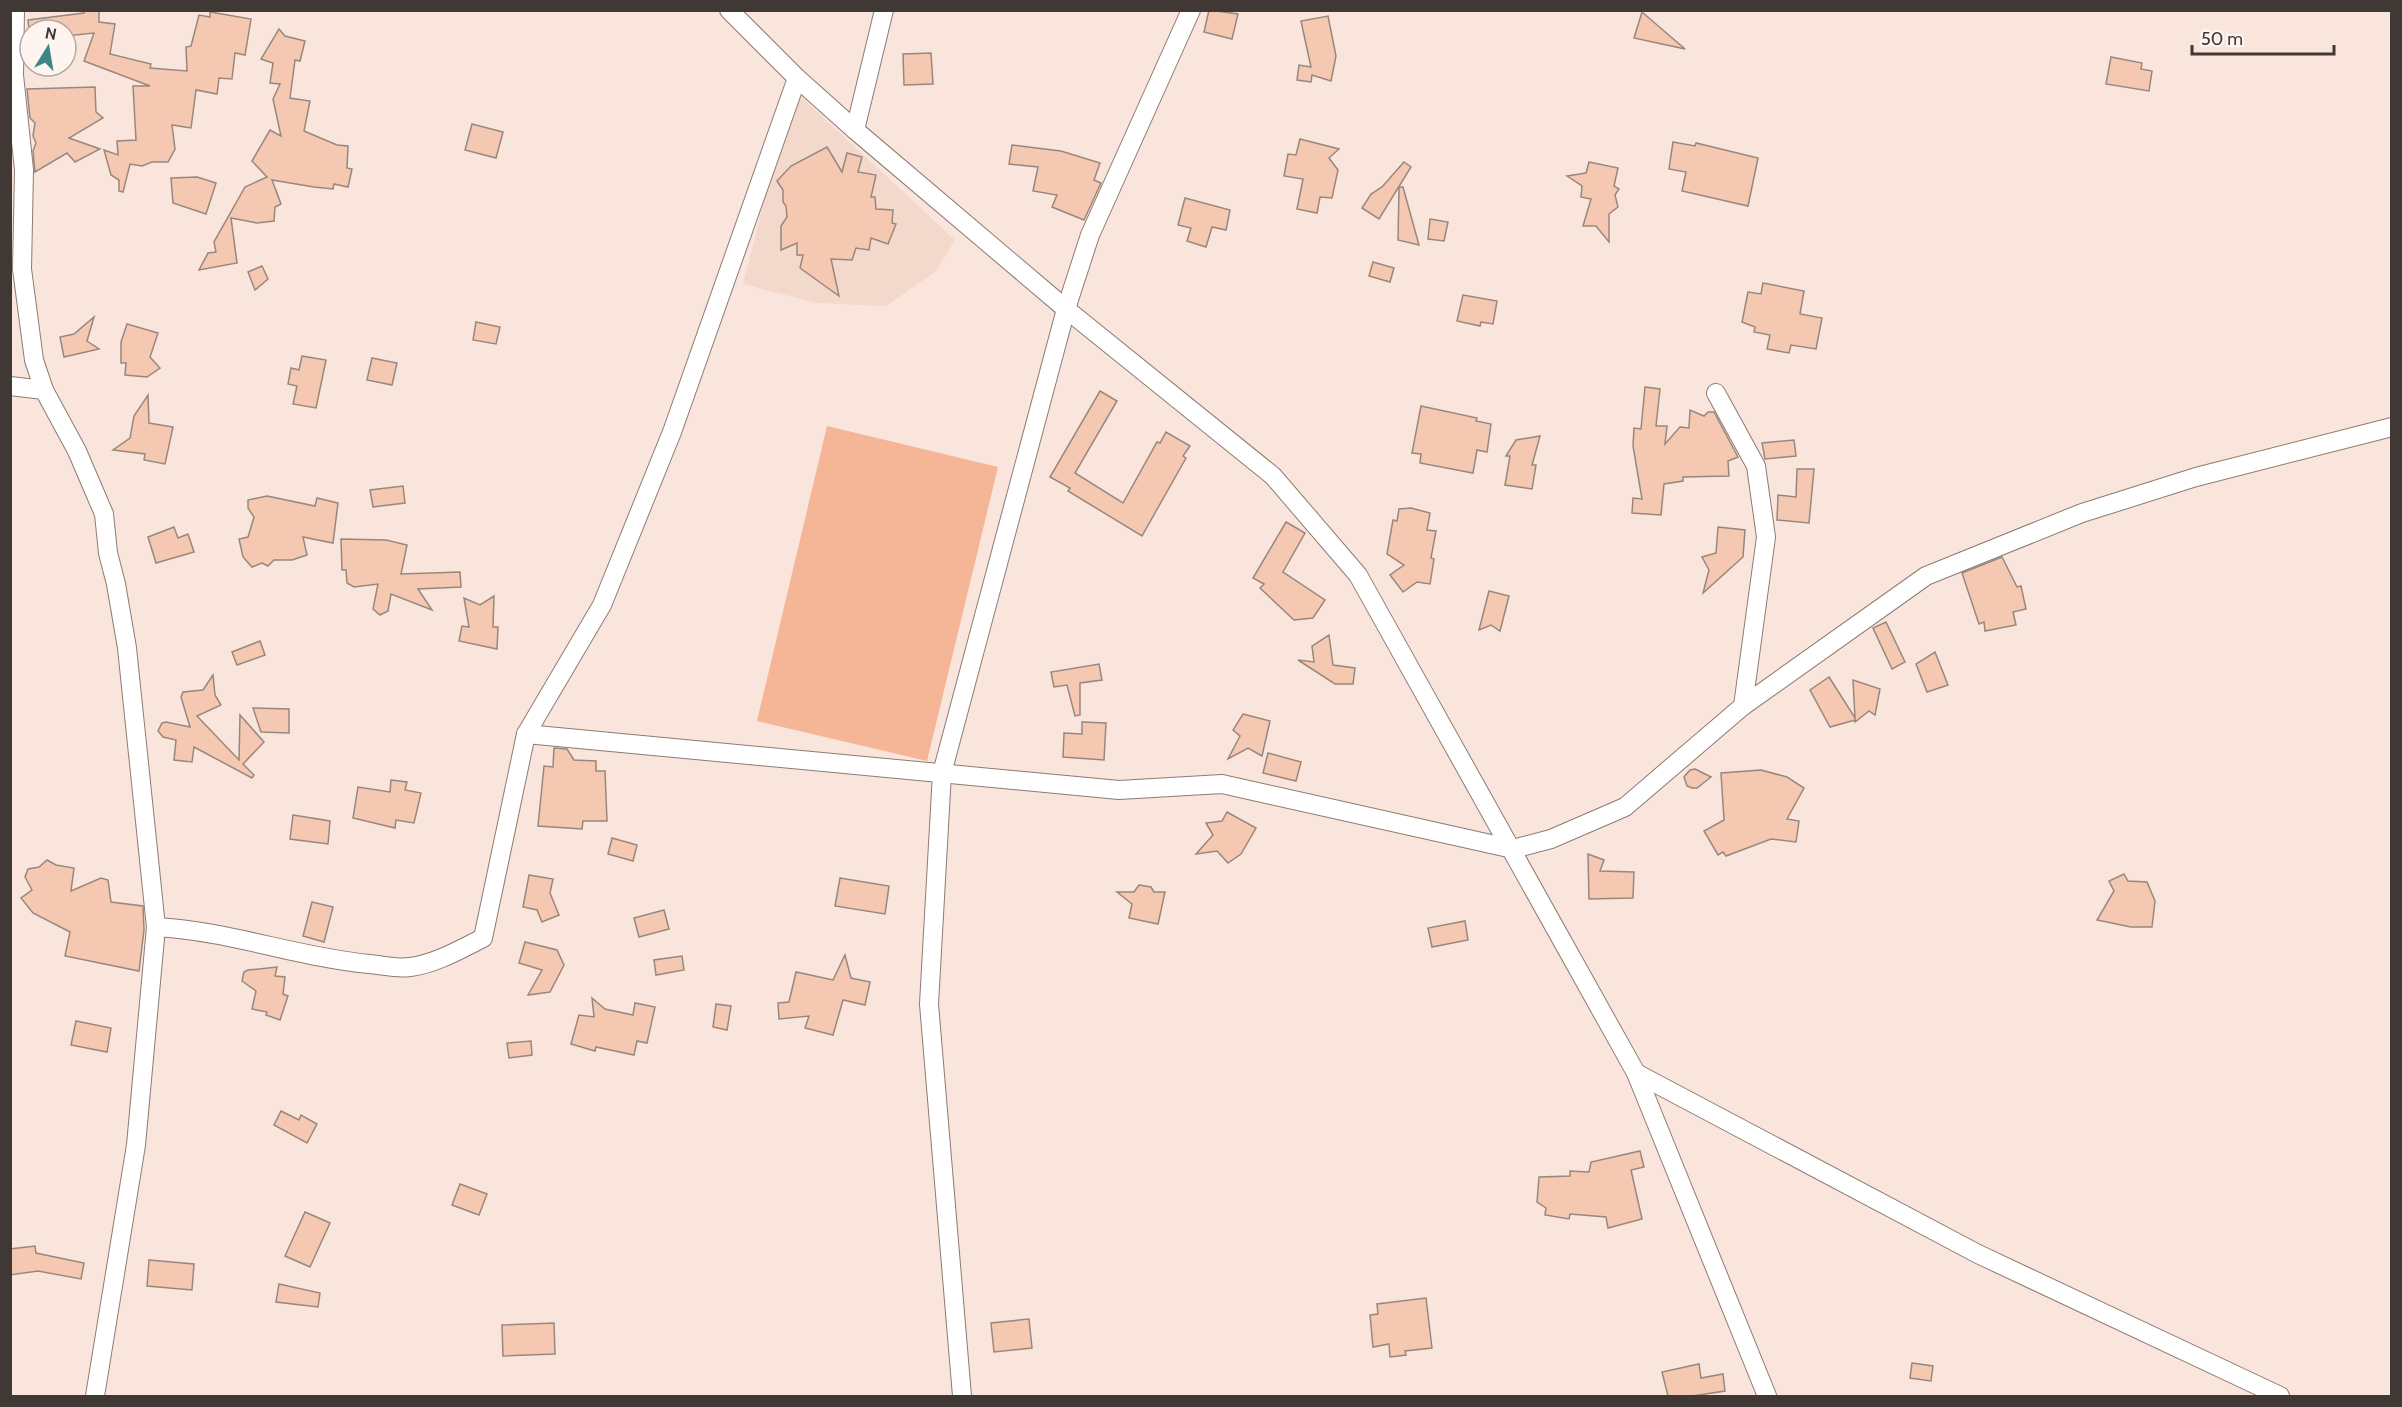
<svg xmlns="http://www.w3.org/2000/svg" width="2402" height="1407" font-family="Cabin,sans-serif">
<rect width="100%" height="100%" fill="#f9e5dc"/>
<path fill="#f3d9cb" d="M799 95 955 240 935 272 886 306 817 303 743 284 774 162Z"/>
<path fill="#f5b697" d="M827 426 998 467 927 761 757 721Z"/>
<g fill="#f5c8b1" stroke="#99877e" stroke-width="1.5">
<path d="M84 10H99V22L115 24 110 54 151 64 150 68 187 71 186 47 191 46 199 15 210 17V12L251 19 245 55 235 53 232 79 219 78 217 94 196 90 191 128 172 125 175 149 168 162H152L142 166 130 164 123 192 119 191V180L111 175 104 150 118 155 117 141 136 140 133 86H150L84 61 94 33 66 36V30H29L28 20 84 13Z"/>
<path d="M1209 10 1238 14 1232 39 1204 32Z"/>
<path d="M1642 12 1685 49 1634 38Z"/>
<path d="M1328 16 1336 56 1331 81 1312 75 1311 82 1297 80 1299 65 1311 67 1301 21Z"/>
<path d="M279 29 285 36 305 41 300 61 295 60 290 98 310 101 304 131 337 145 348 146 347 168 352 169 348 187 334 184 333 189 314 187 272 180 281 204 275 207 274 221 257 223 231 218 237 263 199 270 208 253 216 252 214 242 245 187 267 177 252 161 270 130 281 136 273 99 280 84 270 83 273 63 261 59Z"/>
<path d="M931 53 933 84 904 85 903 54Z"/>
<path d="M2111 57 2142 63 2141 69 2152 71 2149 91 2106 84Z"/>
<path d="M95 87 96 112 103 118 69 138 100 149 75 162 67 153 35 172 33 151 36 143 33 136 35 123 30 118 27 89Z"/>
<path d="M472 124 503 132 496 158 465 150Z"/>
<path d="M1300 139 1339 149 1329 158 1338 170 1332 198 1320 197 1317 213 1297 209 1303 179 1284 176 1288 154 1296 155Z"/>
<path d="M1673 142 1695 146 1696 143 1758 158 1748 206 1682 191 1686 172 1669 169Z"/>
<path d="M1012 145 1061 151 1100 163 1094 180 1101 183 1084 220 1052 207 1057 195 1033 191 1038 167 1009 164Z"/>
<path d="M827 147 842 172 847 153 862 157 858 172 876 175 871 197H875L876 209 893 210 892 223 896 224 888 244 871 238 869 250 856 248 852 260 831 259 839 296 800 268 803 255H797V243L781 250V226L787 217 786 206 783 202V190L777 181 791 166Z"/>
<path d="M1404 162 1411 167 1379 219 1362 208 1371 194 1382 187Z"/>
<path d="M1589 162 1618 168 1614 186 1619 189 1615 195 1618 207 1609 214V242L1596 226H1583L1591 199 1581 197 1582 186 1567 176 1586 173Z"/>
<path d="M197 177 216 183 206 214 173 203 171 178Z"/>
<path d="M1399 187H1403L1419 245 1398 240Z"/>
<path d="M1185 198 1230 210 1226 230 1212 227 1206 247 1187 241 1191 228 1178 225Z"/>
<path d="M1430 219 1448 222 1444 241 1428 239Z"/>
<path d="M1373 262 1394 268 1390 282 1369 276Z"/>
<path d="M262 266 268 279 255 290 248 272Z"/>
<path d="M1763 283 1804 291 1800 314 1822 318 1816 349 1791 345 1789 353 1767 349 1770 335 1754 332 1755 327 1742 322 1748 292 1761 294Z"/>
<path d="M1463 295 1497 301 1493 324 1481 322 1480 326 1457 321Z"/>
<path d="M94 317 87 341 99 349 64 357 60 337 74 334Z"/>
<path d="M476 322 500 327 496 344 473 340Z"/>
<path d="M127 324 158 333 150 357 160 368 147 377 125 375 126 363H121V342Z"/>
<path d="M302 356 326 360 316 408 293 404 297 386 288 384 291 368 299 370Z"/>
<path d="M372 358 397 363 392 385 367 380Z"/>
<path d="M1645 387 1660 389 1656 426H1667L1665 444 1680 427 1689 428 1690 410 1704 416 1708 412H1714L1738 457 1728 461 1729 476 1683 477V481L1664 484 1661 515 1632 513 1633 498 1642 499 1633 446 1634 428 1641 429Z"/>
<path d="M1100 391 1117 401 1075 473 1123 503 1157 442 1160 443 1166 432 1190 446 1183 456 1186 458 1142 536 1068 491 1070 488 1050 477Z"/>
<path d="M148 395 149 423 173 427 165 464 144 460 145 454 113 450 130 438 134 416Z"/>
<path d="M1421 406 1477 418 1476 421 1491 424 1487 452 1477 450 1473 473 1420 463 1421 454 1412 453Z"/>
<path d="M1540 436 1532 465H1536L1532 489 1505 485 1510 456H1506L1516 440Z"/>
<path d="M1794 440 1796 456 1765 459 1762 443Z"/>
<path d="M1797 469H1814L1809 523 1777 520 1778 495 1796 497Z"/>
<path d="M403 486 405 503 373 507 370 490Z"/>
<path d="M267 496 315 506 317 498 338 503 333 543 303 537 307 555 292 560H274L268 566 262 563 252 567 243 557 239 539 248 537 254 517 248 508V500Z"/>
<path d="M1411 508 1430 513 1427 530 1436 531 1431 558 1434 559 1430 584 1417 582 1403 592 1390 575 1404 565 1387 554 1393 520 1397 521 1399 509Z"/>
<path d="M1286 522 1305 533 1283 572 1325 600 1313 618 1294 620 1260 588 1264 584 1253 578Z"/>
<path d="M174 527 178 538 188 534 194 552 156 563 148 537Z"/>
<path d="M1718 527 1745 530 1743 557 1703 593 1709 570 1702 557 1716 553Z"/>
<path d="M341 539 386 540 407 545 401 574 460 572 461 587 418 589 432 610 391 594 388 611 380 615 373 609 378 584 354 587 347 583 346 570H342Z"/>
<path d="M2002 557 2017 587 2021 586 2026 609 2013 612 2016 625 1985 631 1984 622 1979 624 1962 573Z"/>
<path d="M1489 591 1509 596 1500 631 1491 625 1479 630Z"/>
<path d="M494 596 493 627H498L497 649 459 641 462 626 469 627 464 598 480 605Z"/>
<path d="M1886 622 1905 662 1892 669 1873 628Z"/>
<path d="M1329 635 1333 665 1355 668 1353 684H1335L1298 660 1314 662 1312 646Z"/>
<path d="M260 641 265 655 237 665 232 652Z"/>
<path d="M1935 652 1948 685 1927 692 1916 664Z"/>
<path d="M1099 664 1102 680 1080 683V715L1075 716 1067 685 1054 687 1051 672Z"/>
<path d="M213 675 215 695 221 705 197 716 239 760 240 715 264 742 243 764 254 775 252 778 194 747 192 762 174 760 176 740 163 737 158 731 162 723 166 722 190 727 181 697 183 692 203 690Z"/>
<path d="M1829 677 1855 718 1853 680 1880 689 1875 715 1869 711 1855 722V720L1830 727 1810 690Z"/>
<path d="M253 708 289 709V733L261 732Z"/>
<path d="M1243 714 1270 721 1262 756 1248 748 1228 759 1240 736 1233 730Z"/>
<path d="M1082 722 1106 723 1104 760 1063 757 1064 733 1082 734Z"/>
<path d="M554 748 567 749 574 760 596 761V771H605L607 821H583L582 829 538 826 544 766 553 767Z"/>
<path d="M1268 753 1301 762 1296 781 1263 773Z"/>
<path d="M1695 769 1711 777 1697 788H1692L1687 786 1684 777 1690 770Z"/>
<path d="M1761 770 1787 777 1804 788 1787 819 1799 821 1796 842 1771 839 1726 856 1723 852 1718 855 1704 831 1724 820 1721 773Z"/>
<path d="M391 780 407 782 405 790 421 793 414 823 396 820 395 828 353 818 358 787 390 792Z"/>
<path d="M1227 812 1256 828 1241 854 1228 863 1217 851 1196 854 1213 835 1206 823 1222 821Z"/>
<path d="M293 815 330 821 328 844 290 839Z"/>
<path d="M612 838 637 845 633 861 608 854Z"/>
<path d="M1588 854 1604 860 1600 871 1634 872 1633 898 1589 899Z"/>
<path d="M47 860 56 865 74 868 71 891 101 878 108 880 111 902 143 906 144 930 139 971 65 956 70 932 33 913 21 898 32 890 25 877 28 869 39 867Z"/>
<path d="M2124 874 2128 881 2147 882 2155 901 2152 927H2131L2097 920 2114 891 2109 881Z"/>
<path d="M529 875 553 879 550 893 559 915 542 922 537 910 523 907Z"/>
<path d="M840 878 889 886 885 914 835 906Z"/>
<path d="M1139 885 1151 887 1154 892H1165L1158 924 1129 918 1132 904 1117 892H1134Z"/>
<path d="M312 902 333 907 324 942 303 936Z"/>
<path d="M664 910 669 929 639 937 634 918Z"/>
<path d="M1465 921 1468 940 1432 947 1428 928Z"/>
<path d="M525 942 557 950 564 965 550 992 528 995 542 970 519 963Z"/>
<path d="M845 955 851 978 870 982 865 1005 843 1000 833 1035 805 1028 809 1016 779 1019 778 1003 789 1002 796 972 833 980Z"/>
<path d="M682 956 684 970 656 975 654 960Z"/>
<path d="M277 967 275 976 285 977 283 994 288 996 280 1020 266 1015 267 1012 252 1009 256 991 242 981 244 972 248 970Z"/>
<path d="M592 998 605 1009 633 1015 635 1003 655 1007 647 1043 637 1041 634 1055 596 1047 595 1051 571 1044 579 1015 594 1017Z"/>
<path d="M716 1004 731 1006 727 1030 713 1027Z"/>
<path d="M76 1021 111 1028 107 1052 71 1045Z"/>
<path d="M531 1041 532 1055 509 1058 507 1043Z"/>
<path d="M281 1111 299 1120 301 1115 317 1124 307 1143 274 1125Z"/>
<path d="M1640 1151 1644 1167 1631 1170 1642 1219 1608 1228 1606 1217 1570 1214 1569 1219 1545 1215 1546 1208 1537 1202 1539 1177 1570 1176V1171L1589 1172 1591 1162Z"/>
<path d="M460 1184 487 1194 479 1215 452 1205Z"/>
<path d="M305 1212 330 1223 310 1267 285 1256Z"/>
<path d="M35 1246 36 1253 84 1263 81 1279 38 1271 10 1275V1249Z"/>
<path d="M149 1260 194 1264 192 1290 147 1286Z"/>
<path d="M279 1284 320 1293 318 1307 276 1302Z"/>
<path d="M1426 1298 1432 1348 1405 1351 1406 1355 1390 1357 1389 1344 1373 1347 1370 1315 1378 1314 1377 1304Z"/>
<path d="M1029 1319 1032 1348 994 1352 991 1323Z"/>
<path d="M554 1323 555 1354 503 1356 502 1325Z"/>
<path d="M1912 1363 1933 1366 1931 1381 1910 1378Z"/>
<path d="M1699 1364 1701 1378 1723 1374 1725 1391 1692 1396H1668L1662 1372Z"/>
</g>
<g fill="none" stroke-linecap="round" stroke-linejoin="round">
<g stroke="#8d7b72" stroke-width="20">
<g id="minor">
<path d="M15 10 14 75 24 170 22 269 34 360 44 390"/>
<path d="M729 10 797 78 855 130 1066 309 1273 476 1358 575 1636 1073 1767 1396"/>
<path d="M855 130 884 10"/>
<path d="M10 386 44 390 77 451 104 514 108 553 116 584 127 648 156 927 136 1145 95 1396"/>
<path d="M1716 393 1756 466 1766 537 1743 706"/>
<path d="M526 734 1119 790 1222 784 1513 849 1551 839 1625 807 1743 706 1926 576 2082 513 2196 477 2392 427"/>
<path d="M156 927C229 931 297 957 369 964 382 965 397 969 410 967 435 964 461 949 483 938L526 734 602 605 672 432 797 78"/>
<path d="M1636 1073 1978 1254 2280 1396"/>
<path d="M962 1396 929 1004 942 773 1066 309 1090 235 1191 10"/>
</g>
</g>
<use href="#minor" stroke="#fff" stroke-width="18"/>
</g>
<rect width="2402" height="1407" fill="none" stroke="#3f3834" stroke-width="24"/>
<g transform="translate(48 48) rotate(11)"><circle r="28" fill="#fef5f1" stroke="#b2a9a5" stroke-width="1.5"/>
<path d="M0-4.5L10 22L0 15L-10 22Z" fill="#3d8688"/>
<text y="-9" font-size="16" font-weight="bold" text-anchor="middle" fill="#3f3834">N</text>
</g>
<path d="M2192 45v9h142v-9" fill="none" stroke="#3f3834" stroke-width="3"/>
<text x="2201" y="45" font-size="18" fill="#3f3834" stroke="#fef5f1" stroke-width="4.5" paint-order="stroke">50 m</text>
</svg>
